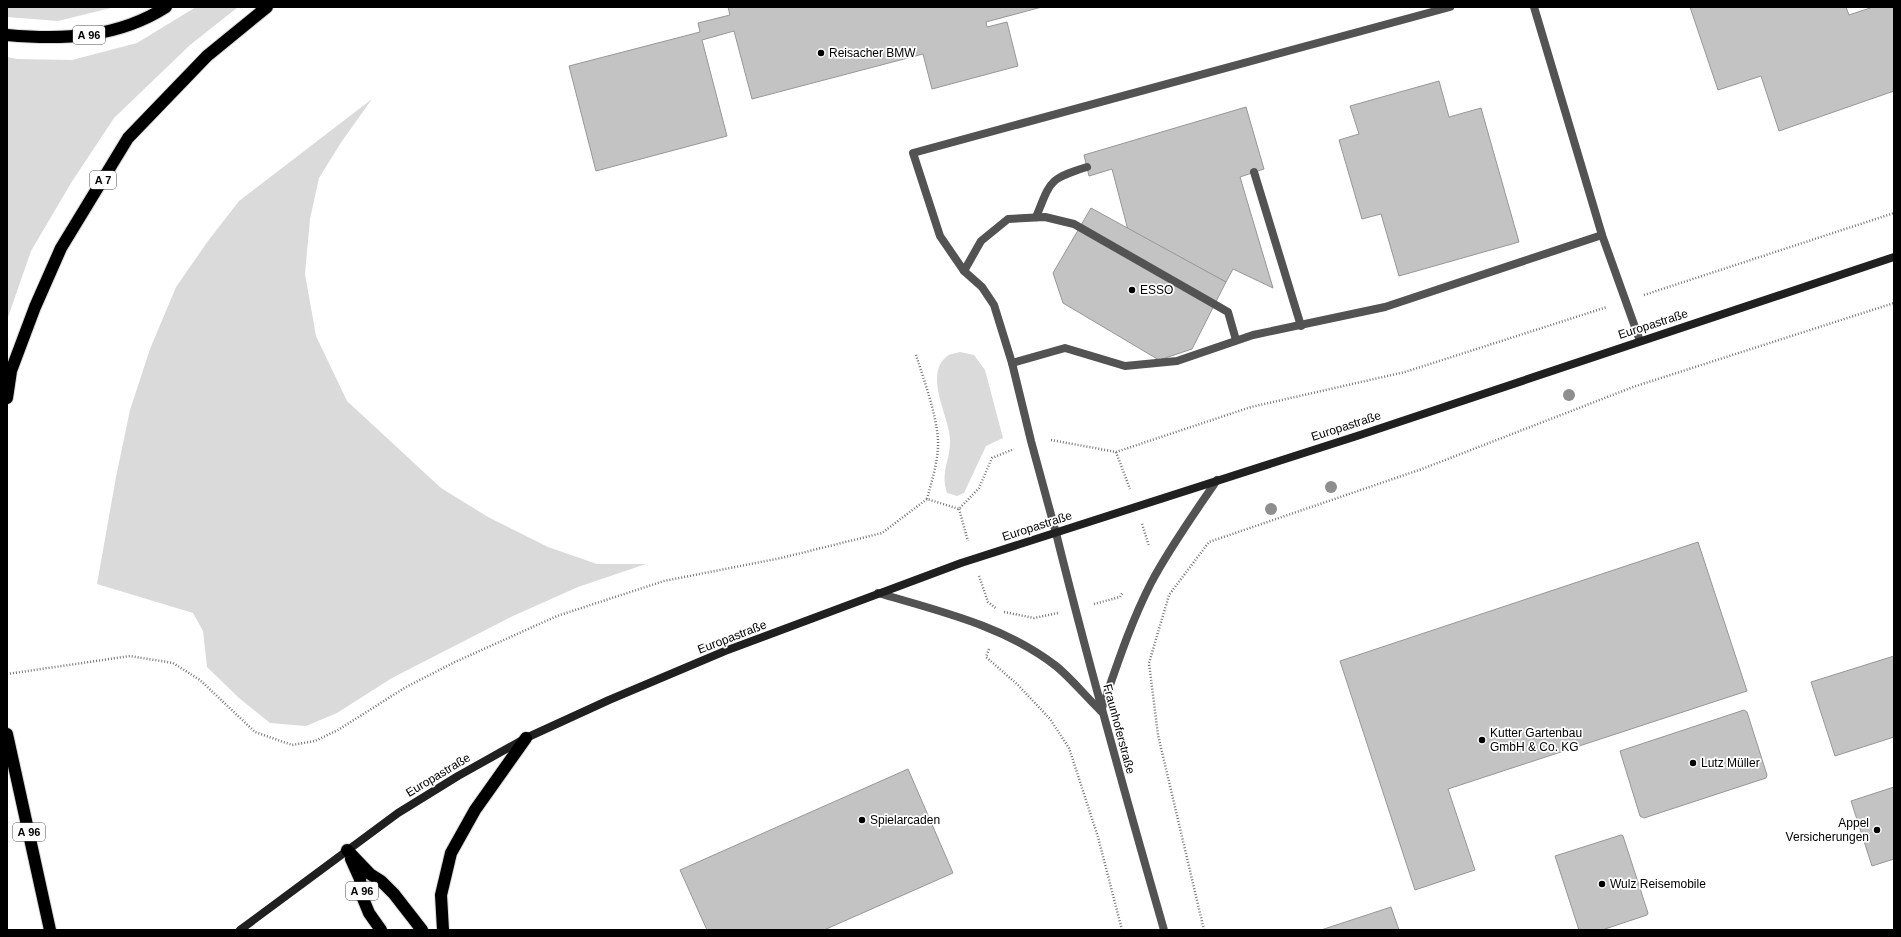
<svg xmlns="http://www.w3.org/2000/svg" width="1901" height="937" font-family="Arial,sans-serif">
<rect width="100%" height="100%" fill="#fff"/>
<g fill="#dadada">
<path d="M7 7H115L58 21 7 17Z"/>
<path d="M196 7H238L190 45 114 118 71 183 31 251 7 320V57L17 59 72 60 137 43Z"/>
<path d="M372 99 342 141 319 178 310 219 305 274 316 336 347 401 441 488 488 517 548 547 597 564H646L578 587 513 616 392 678 337 713 306 726 270 723 239 698 207 667 203 631 193 613 97 584 116 477 130 410 150 349 176 287 208 241 239 201Z"/>
<path d="M960 352 974 355 985 370 1003 438 986 446 964 493 957 496 947 493C940 470 951 460 950 439 949 416 924 376 946 357 949 354 956 353 960 352Z"/>
</g>
<g fill="#c3c3c3" stroke="#979797">
<path d="M728 7H1042L986 22 987 27 1007 22 1018 66 932 89 923 54 752 99 734 31 702 40 727 136 596 171 569 66 700 32 698 23 730 15Z"/>
<path d="M1690 7H1846L1849 15 1873 7H1894V91L1779 131 1761 76 1718 90Z"/>
<path d="M1439 81 1449 117 1481 108 1519 242 1399 276 1381 214 1362 219 1339 140 1359 134 1350 106Z"/>
<path d="M1246 107 1264 169 1240 177 1273 288 1233 269 1226 282 1128 230 1112 169 1089 176 1084 155Z"/>
<path d="M1091 208 1226 282 1192 349 1159 360 1063 303 1053 273Z"/>
<path d="M1698 542 1747 691 1448 789 1475 870 1415 890 1340 661Z"/>
<path d="M1894 656V737L1835 756 1811 682Z"/>
<path d="M1744 710 1747 712 1767 775 1766 778 1644 818 1640 816 1620 751Z"/>
<path d="M908 769 953 873 824 930H707L680 870Z"/>
<path d="M1894 787V859L1872 866 1851 801Z"/>
<path d="M1621 835 1623 836 1648 913 1647 915 1602 930H1579L1555 856Z"/>
<path d="M1391 907 1399 930H1321Z"/>
</g>
<g fill="none" stroke-linecap="round" stroke-linejoin="round">
<g stroke="#dbdbdb" stroke-width="14">
<g id="motorway">
<path d="M7 35C63 40 118 38 166 7"/>
<path d="M7 398 11 371 35 307 61 248 128 138 207 56 267 7"/>
<path d="M7 734 50 930"/>
<path d="M347 850 370 874 381 881 394 894 422 930"/>
<path d="M351 859 360 879 362 896 369 913 381 930"/>
<path d="M443 930 441 895 451 853 475 810 526 738"/>
</g>
</g>
<g stroke="#757575" stroke-width="2.5" stroke-dasharray="1 2" stroke-linecap="butt">
<path d="M1644 295 1894 213"/>
<path d="M916 355C924 380 936 413 938 439 939 459 932 480 927 499"/>
<path d="M1051 440 1116 452 1251 407 1405 372 1607 307"/>
<path d="M1116 452 1130 489"/>
<path d="M959 509 968 541"/>
<path d="M1142 524 1149 546"/>
<path d="M979 576 988 602 997 609"/>
<path d="M1094 604 1120 597 1123 592"/>
<path d="M1004 612 1034 618 1058 613"/>
<path d="M989 649 986 657 1018 685 1050 719 1069 748 1098 837 1122 930"/>
<path d="M7 674 130 656 173 663 200 680 255 732 292 745 315 741 338 730 406 687 455 662 557 616 664 581 781 558 882 533 927 499 959 509 979 488 992 458 1014 449"/>
<path d="M1204 930 1158 735 1149 663 1169 595 1209 542 1422 469 1633 387 1894 303"/>
</g>
<g stroke="#535353" stroke-width="8">
<path d="M1534 7 1602 235 1640 341"/>
<path d="M1254 172 1301 326"/>
<path d="M1036 217C1051 181 1048 179 1087 167"/>
<path d="M1236 340 1228 312 1074 224 1045 217 1008 219 981 241 964 271 940 236 913 153 1450 7"/>
<path d="M1012 363 1065 348 1125 366 1177 361 1253 335 1385 307 1602 235"/>
</g>
<path stroke="#535353" stroke-width="8" d="M964 271 982 287 994 305 1012 363 1031 441 1056 533"/>
<g stroke="#535353" stroke-width="8">
<path d="M1056 533C1089 666 1126 798 1164 930"/>
<path d="M878 593C939 611 1005 626 1056 666 1072 679 1086 697 1101 711"/>
<path d="M1101 711C1116 668 1130 624 1151 583 1170 547 1194 514 1217 480"/>
</g>
<path stroke="#202020" stroke-width="8" d="M240 930 398 813 458 776 526 738 609 700 725 651 961 563 1360 435 1894 257"/>
<use href="#motorway" stroke="#000" stroke-width="12"/>
</g>
<g fill="#8e8e8e">
<circle cx="1569" cy="395" r="6"/>
<circle cx="1331" cy="487" r="6"/>
<circle cx="1271" cy="509" r="6"/>
</g>
<g fill="#000" stroke="#fff" stroke-width="1.5">
<circle cx="821" cy="53" r="4"/>
<circle cx="1132" cy="290" r="4"/>
<circle cx="1482" cy="740" r="4"/>
<circle cx="1693" cy="763" r="4"/>
<circle cx="862" cy="820" r="4"/>
<circle cx="1877" cy="830" r="4"/>
<circle cx="1602" cy="884" r="4"/>
</g>
<g text-anchor="middle" stroke-width="3.5" stroke-linejoin="round" paint-order="stroke">
<g fill="#fff" stroke="#4c4c4c" stroke-width="1">
<rect x="73" y="26" width="32" height="18" rx="3"/>
<rect x="90" y="171" width="26" height="18" rx="3"/>
<rect x="13" y="823" width="32" height="18" rx="3"/>
<rect x="346" y="882" width="32" height="18" rx="3"/>
</g>
<g font-size="11" font-weight="bold" fill="#000">
<text x="89" y="39">A 96</text>
<text x="103" y="184">A 7</text>
<text x="29" y="836">A 96</text>
<text x="362" y="895">A 96</text>
</g>
<g font-size="12" fill="#000" stroke="#fff" text-anchor="start">
<text x="829" y="57">Reisacher BMW</text>
<text x="1140" y="294">ESSO</text>
<text x="1490" y="737">Kutter Gartenbau<tspan x="1490" dy="14">GmbH &amp; Co. KG</tspan></text>
<text x="1701" y="767">Lutz Müller</text>
<text x="870" y="824">Spielarcaden</text>
<text x="1869" y="827" text-anchor="end">Appel<tspan x="1869" dy="14">Versicherungen</tspan></text>
<text x="1610" y="888">Wulz Reisemobile</text>
</g>
<g font-size="12" fill="#000" stroke="#fff">
<text transform="translate(1653 324) rotate(-18)" y="4">Europastraße</text>
<text transform="translate(1346 426) rotate(-18)" y="4">Europastraße</text>
<text transform="translate(1037 526) rotate(-18)" y="4">Europastraße</text>
<text transform="translate(732 637) rotate(-21)" y="4">Europastraße</text>
<text transform="translate(1119 729) rotate(75)" y="4">Fraunhoferstraße</text>
<text transform="translate(438 775) rotate(-31)" y="4">Europastraße</text>
</g>
</g>
<rect width="1901" height="937" fill="none" stroke="#000000" stroke-width="16"/>
</svg>
